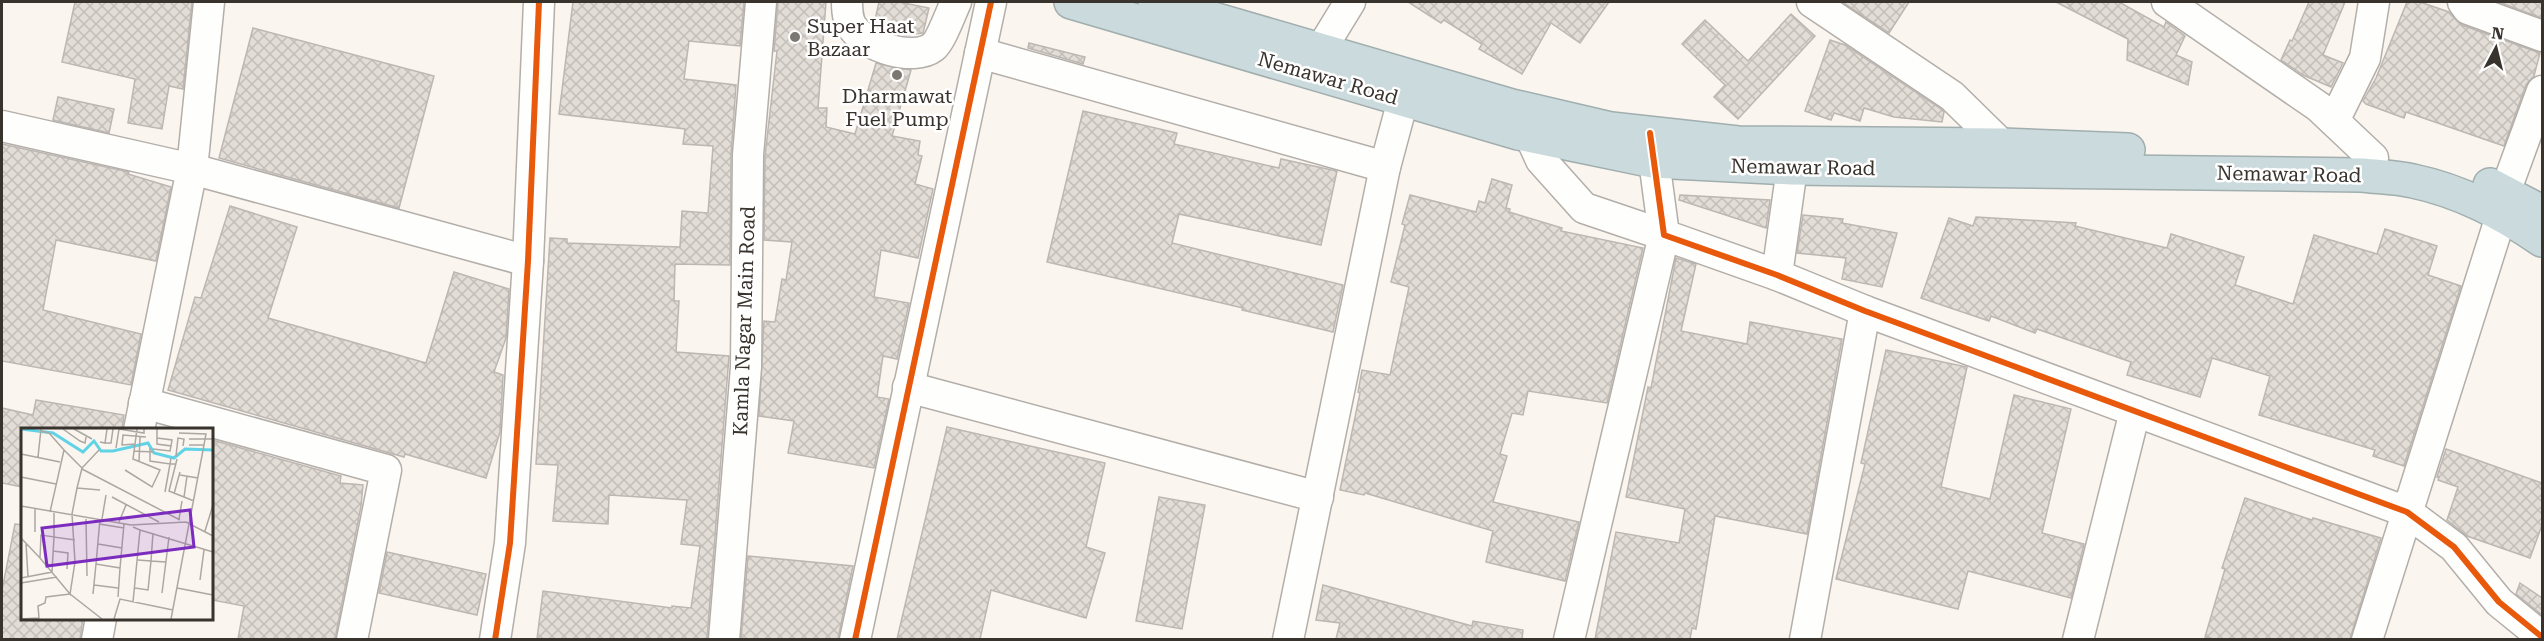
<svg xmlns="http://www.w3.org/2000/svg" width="2544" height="641" font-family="'Roboto Serif',serif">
<defs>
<pattern id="building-cross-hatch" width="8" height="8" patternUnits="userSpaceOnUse" patternTransform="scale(1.5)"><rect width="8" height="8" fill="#e3ddd7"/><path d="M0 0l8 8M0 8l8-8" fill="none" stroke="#c4beb9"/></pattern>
</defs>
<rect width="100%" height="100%" fill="#fbf5f0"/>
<g fill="url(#building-cross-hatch)" stroke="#bcb7b2" stroke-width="1.5">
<path d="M75 2H192L183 89 169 86 162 129 128 123 135 79 62 62Z"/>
<path d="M573 2H744L740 46 689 41 684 79 736 85 731 155 730 265 675 264 674 301H679L676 352 729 356 707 639H537L543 591 672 608V606L691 608 700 546 681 544 687 500 609 495 608 524 553 521 558 465 536 464 550 238 567 239V243L680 247 682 211 708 213 713 146 683 144 685 129 559 114Z"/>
<path d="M778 2H826L818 108H827L826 127 855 134 876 63 911 70 892 136 920 141 918 155 922 156 915 184 933 189 918 258 881 250 874 297 909 303 897 359 883 356 877 397 889 399 874 468 788 453 794 421 759 416 764 321 775 322 782 279 786 280 792 242 764 240 765 156 777 51H774Z"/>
<path d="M879 2H899L929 8 923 33 905 35 886 30 874 24Z"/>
<path d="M1408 2H1609L1580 43 1551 23 1522 74 1479 49 1482 44 1444 20 1441 23Z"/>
<path d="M1842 2H1909L1889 33Z"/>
<path d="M2056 2H2119L2164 27 2166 22 2185 36 2176 55 2192 62 2188 85 2127 60 2128 39Z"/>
<path d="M2309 2H2345L2323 55 2343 63 2331 87 2303 75 2281 60 2290 40 2292 41Z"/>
<path d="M2407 2H2420L2449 12 2462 25 2540 53 2534 76 2526 85 2504 146 2406 112 2404 118 2366 104 2363 101 2376 78Z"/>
<path d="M2498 2H2542V18Z"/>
<path d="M1791 14 1815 36 1738 119 1714 97 1725 85 1682 44 1705 20 1748 61Z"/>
<path d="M253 28 434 76 399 208 219 158Z"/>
<path d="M1830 40 1845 45 1941 109 1944 112 1942 122 1894 117 1864 108 1860 121 1834 113 1831 120 1805 111Z"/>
<path d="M1029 43 1085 57 1083 64 1028 48Z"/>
<path d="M58 97 114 109 109 133 53 120Z"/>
<path d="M1083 111 1177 133 1174 144 1279 168 1281 159 1337 171 1321 245 1179 214 1172 243 1343 285 1333 332 1242 310 1243 308 1047 262Z"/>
<path d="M2 144 129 172 128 174 171 187 156 261 56 240 43 310 141 334 131 385 2 361Z"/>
<path d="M1492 179 1512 185 1506 208 1510 209 1509 212 1562 228 1561 231 1643 248 1607 403 1528 391 1523 415 1512 413 1500 454 1507 456 1493 502 1579 522 1565 581 1486 562 1493 531 1365 493 1364 495 1340 490 1360 393 1358 392 1362 370 1390 375 1409 287 1391 282 1405 225 1402 224 1410 195 1476 212 1479 201 1485 203Z"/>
<path d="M1680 195 1770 200 1766 228 1679 200Z"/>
<path d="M230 206 297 227 268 318 426 363 454 272 509 289 506 338 494 372 503 375 500 432 486 478 405 454 404 457 168 390 195 297 201 298Z"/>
<path d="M1803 215 1843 219 1842 223 1897 233 1882 287 1842 279 1846 258 1797 253Z"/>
<path d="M1976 217 2076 223 2075 226 2167 248 2171 234 2244 257 2235 285 2293 304 2314 235 2377 254 2385 229 2437 246 2428 275 2461 286 2404 466 2373 456 2375 450 2259 415 2270 376 2212 358 2200 397 2127 375 2131 362 2037 329 2035 333 1991 316 1989 321 1921 298 1949 218 1973 226Z"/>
<path d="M1676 258 1696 264 1681 331 1747 344 1750 322 1842 339 1807 534 1715 516 1696 629 1692 628 1690 639H1595L1616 532 1679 543 1685 509 1626 497 1648 387 1651 388Z"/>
<path d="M1886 350 1967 367 1941 487 1990 499 2014 395 2071 409 2042 533 2084 544 2071 598 1968 571 1958 609 1836 579 1865 464 1861 463Z"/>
<path d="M36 400 124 415 122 429H22V487L2 483V408L33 415Z"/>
<path d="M947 427 1105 463 1086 547 1105 553 1086 618 991 590 980 639H897Z"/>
<path d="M212 440 341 476 340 483 363 485 361 506 335 639H238L244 606 212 600Z"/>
<path d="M2446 449 2542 483V525L2530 558 2467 536 2447 520 2458 487 2438 480 2439 477H2437Z"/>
<path d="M1159 497 1205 505 1182 629 1136 621Z"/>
<path d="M2245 498 2312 520 2313 518 2381 538 2350 639H2214L2205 637 2225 569 2222 568Z"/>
<path d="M15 524 22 525V618H83L80 639H2V590Z"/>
<path d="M387 552 486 574 477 615 379 593Z"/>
<path d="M748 556 853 566 838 639H741Z"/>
<path d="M2520 583 2542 598V615L2516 594Z"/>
<path d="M1323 585 1472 626 1473 621 1523 630 1522 639H1336L1340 623 1316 620Z"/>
</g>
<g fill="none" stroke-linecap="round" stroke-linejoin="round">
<g stroke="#b4aea9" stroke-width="33">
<g id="minor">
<path d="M847 2C847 10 848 22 853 28 867 47 913 62 933 47 941 41 951 12 956 2"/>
<path d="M1812 2 1952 96 2002 145"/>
<path d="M2167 2 2319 107 2373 158"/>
<path d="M2463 2 2468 9 2542 36"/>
<path d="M1320 51 1350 2"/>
<path d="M980 53 1385 167"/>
<path d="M1533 114 1530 136 1541 160 1584 208 1664 235 1569 640"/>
<path d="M2334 121 2365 58 2374 2"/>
<path d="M2 126 192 169 209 2"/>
<path d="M1651 138 1664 235 1777 275 1865 311 2407 512 2454 547 2499 602 2542 637"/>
<path d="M1777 275 1792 168"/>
<path d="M908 387 1318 497"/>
<path d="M144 403 386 470 352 640"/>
<path d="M139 430 192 169 528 261"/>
<path d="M97 640 101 618"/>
<path d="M495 640 510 543 528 261 539 2"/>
<path d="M724 640 746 367 748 155 761 2"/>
<path d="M855 640 991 2"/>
<path d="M1288 640 1385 167 1403 100 1414 78"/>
<path d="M1805 640 1865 311"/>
<path d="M2078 640 2135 411"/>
<path d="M2367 640 2502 213 2505 192 2542 91"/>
</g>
</g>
<g stroke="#a0aeae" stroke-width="36">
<g id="highway">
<path d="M1071 2 1518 133 1653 161 1792 168 2362 175C2379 177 2396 177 2413 181 2461 191 2502 213 2542 240"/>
<path d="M1155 2 1512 106 1611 129 1738 143 2002 145 2128 150"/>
<path d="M2490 185 2542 212"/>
</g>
</g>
<use href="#minor" stroke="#fefefd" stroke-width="30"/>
<use href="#highway" stroke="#cbdadc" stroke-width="33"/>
<g stroke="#fff" stroke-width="10">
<g id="cycleway">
<path d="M1650 133 1664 235 1777 275 1865 311 2407 512 2454 547 2499 602 2542 637"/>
<path d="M495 640 510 543 528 261 539 2"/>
<path d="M855 640 991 2"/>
</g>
</g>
<use href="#cycleway" stroke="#e8590c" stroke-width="6"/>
</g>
<g fill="#7d7771" stroke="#fff" stroke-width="2">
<circle cx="795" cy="37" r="6"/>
<circle cx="897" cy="75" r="6"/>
</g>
<g text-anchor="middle" stroke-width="5" stroke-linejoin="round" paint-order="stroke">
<g font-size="20" fill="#39332d" stroke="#fff" text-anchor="start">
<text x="807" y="33">Super Haat<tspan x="807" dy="23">Bazaar</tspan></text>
<text x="897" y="103" text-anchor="middle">Dharmawat<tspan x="897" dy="23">Fuel Pump</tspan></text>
</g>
<g font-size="20" fill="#39332d" stroke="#fff">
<text transform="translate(1328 78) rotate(16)" y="7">Nemawar Road</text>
<text transform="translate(1803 167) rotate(1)" y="7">Nemawar Road</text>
<text transform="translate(2289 174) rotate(1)" y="7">Nemawar Road</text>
<text transform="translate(744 321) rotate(-88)" y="7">Kamla Nagar Main Road</text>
</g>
</g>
<g transform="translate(21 428)">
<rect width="192" height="192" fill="#fbf5f0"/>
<path fill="none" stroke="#61d3e7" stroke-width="3" d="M0 1 32 5 62 24 73 13 80 23H92L127 15 133 25 153 30 164 21 192 22"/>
<path fill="none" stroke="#ada7a2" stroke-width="1.5" d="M42 1 59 13 64 15 65 9M53 1 71 11M98 1 123 5V1M20 3 28 5 43 22M158 5 185 6 184 11H192M136 10 151 12 150 18M168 11H184L183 17M79 14 84 15 86 1M84 15H90L92 1M114 16 101 17 102 7 125 9M95 20 98 1M129 20V33L149 36 150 30M132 21 149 23 150 18 136 16V1M113 23 132 24M0 26 39 34M155 28 157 10 163 11 162 18M17 29 20 1M156 31 148 63 173 73M118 34 119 9M61 41 159 92M104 42 131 59 139 42 112 31 116 1M159 47 177 50M0 49 35 56M56 60 79 62M144 64 149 36H155M153 66 159 44M91 69 138 94M163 69 166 48M0 78 110 97 165 94 192 108M29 84 43 22 61 40M65 91 66 148M81 91 85 67M158 91 161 73M98 94 105 77M78 96 103 100M112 99 119 102 112 174M119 102 192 124M184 103 192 77M14 104V81M132 105 130 133 145 134M0 110 19 130 20 107 33 109V85M5 115 7 149M77 116 101 120M32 123 47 125 46 141M19 130 49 166 54 134 51 86 56 60 61 40 78 22M75 136 79 91M99 140 103 96M0 150 31 144 33 109 54 112M179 152 183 122M0 155 36 149M73 157 97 160M114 160 127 162 130 133 117 132M156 160 192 167M141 165 148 109M72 166 75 136 99 140 97 169M0 191 18 190 17 178 24 175 25 169 49 166 81 191M93 191 99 171 152 182M150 191 183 17H168"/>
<path fill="#7b2cbf" fill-opacity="0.15" stroke="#7b2cbf" stroke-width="3" d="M169 82 173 119 26 138 21 100Z"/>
<rect width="192" height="192" fill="none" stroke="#39332d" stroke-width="3"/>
</g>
<rect width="2544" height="641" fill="none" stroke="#39332d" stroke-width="6"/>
<g transform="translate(2496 48) rotate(7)" stroke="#ffffff" stroke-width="4.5" paint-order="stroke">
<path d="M0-4.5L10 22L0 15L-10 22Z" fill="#39332d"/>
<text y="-9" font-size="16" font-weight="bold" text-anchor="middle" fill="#39332d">N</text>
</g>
</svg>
